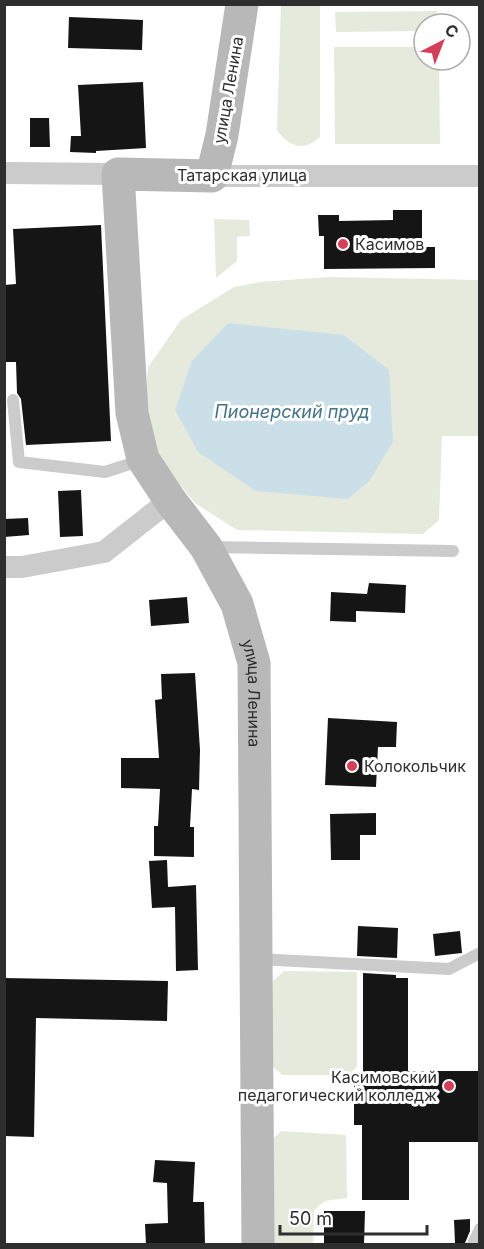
<svg xmlns="http://www.w3.org/2000/svg" width="484" height="1249" font-family="Inter,sans-serif">
<rect width="100%" height="100%" fill="#fff"/>
<g fill="#e5eadc">
<path d="M281 5H320V137C303 152 289 147 277 130Z"/>
<path d="M437 11V24H424V31L336 32 335 12Z"/>
<path d="M334 47H424V60H439L440 144H335Z"/>
<path d="M214 219 249 220 250 236 237 237V261L216 278Z"/>
<path d="M329 277 479 280V436H442L439 520 423 534 237 530 195 503 160 461 143 420 148 367 181 320 234 287 260 282Z"/>
<path d="M284 971 357 972V1067L348 1075H282L270 1064 273 981Z"/>
<path d="M281 1131 346 1135 347 1198 325 1201 314 1210 313 1244H273L271 1141Z"/>
</g>
<path fill="#cadfe8" d="M228 323 344 335 389 370 393 442 370 480 348 499 256 491 198 452 175 410 192 361Z"/>
<g fill="#151515">
<path d="M69 17 143 20 142 50 68 48Z"/>
<path d="M143 82 146 148 96 151V153L70 152 71 136H81L78 85Z"/>
<path d="M30 118H49L50 147H30Z"/>
<path d="M393 210H422V247H435V268L324 269V236H319L318 215H339V221L393 220Z"/>
<path d="M101 225 111 441 26 445 21 399 17 393 16 362H4V285L16 284 13 229Z"/>
<path d="M81 490 83 536 60 537 58 491Z"/>
<path d="M28 518 29 535 4 537V519Z"/>
<path d="M369 583 406 585 405 613 356 611V622L330 621 331 592 367 594Z"/>
<path d="M187 597 189 623 151 626 149 600Z"/>
<path d="M195 673 200 750 199 790 192 789 190 827H194V857L154 856V826H158L160 789 121 788V758H159L155 700 162 699 161 674Z"/>
<path d="M328 718 397 722 396 747H378L376 787 325 785Z"/>
<path d="M376 813V835H360V860H331L330 814Z"/>
<path d="M167 860 168 887 196 885 198 970 176 971 175 907 152 908 149 861Z"/>
<path d="M358 926 398 928 397 958 357 956Z"/>
<path d="M460 931 462 953 435 956 433 934Z"/>
<path d="M363 973 396 975V978H408V1071H480V1142H409V1200H362V1125H354V1081H363Z"/>
<path d="M4 978 168 981 167 1021 36 1018 34 1137 4 1136Z"/>
<path d="M155 1160 195 1162 193 1202H204L205 1245H146L145 1224 168 1223 167 1183 153 1182Z"/>
<path d="M324 1211H365L364 1245H324Z"/>
<path d="M470 1219V1231L465 1243H455L454 1220Z"/>
</g>
<g fill="none" stroke-linecap="round" stroke-linejoin="round">
<g stroke="#cbcbcb" stroke-width="12">
<path d="M13 400 19 462 105 472 142 460"/>
<path d="M211 547 453 551"/>
<path d="M258 959 449 969 480 953"/>
<path d="M473 1244 480 1229"/>
</g>
<g stroke="#cbcbcb" stroke-width="22">
<path d="M4 173 118 174"/>
<path d="M212 176H480"/>
<path d="M4 567H22L104 552 170 500"/>
</g>
<path stroke="#b8b8b8" stroke-width="33" id="s1" d="M242 4 222 135 212 176 118 174 132 413 143 459 170 500 206 547 237 604 254 663 258 1244"/>
</g>
<g fill="#d73d57" stroke="#fff" stroke-width="2">
<circle cx="343" cy="244" r="6"/>
<circle cx="352" cy="766" r="6"/>
<circle cx="449" cy="1086" r="6"/>
</g>
<g text-anchor="middle" stroke-width="6" stroke-linejoin="round" paint-order="stroke">
<g font-size="16" fill="#2e2e2e" stroke="#fff">
<text transform="translate(228 90) rotate(-80)" y="6">улица Ленина</text>
<text x="242" y="181">Татарская улица</text>
<text dy="6" stroke="none"><textPath href="#s1" startOffset="820">улица Ленина</textPath></text>
</g>
<g font-size="16" fill="#2e2e2e" stroke="#fff" text-anchor="start">
<text x="355" y="250">Касимов</text>
<text x="364" y="772">Колокольчик</text>
<text x="437" y="1083" text-anchor="end">Касимовский<tspan x="437" dy="18">педагогический колледж</tspan></text>
</g>
<g font-size="18" font-style="italic" fill="#427489" stroke="#fff">
<text x="292" y="418">Пионерский пруд</text>
</g>
</g>
<rect width="484" height="1249" fill="none" stroke="#2e2e2e" stroke-width="12"/>
<g transform="translate(442 42) rotate(42)"><circle r="28" fill="#ffffff" stroke="#ababab" stroke-width="1.5"/>
<path d="M0-4.5L10 22L0 15L-10 22Z" fill="#d73d57"/>
<text y="-9" font-size="16" font-weight="bold" text-anchor="middle" fill="#2e2e2e">С</text>
</g>
<path d="M280 1225v9h147v-9" fill="none" stroke="#2e2e2e" stroke-width="3"/>
<text x="289" y="1225" font-size="18" fill="#2e2e2e" stroke="#ffffff" stroke-width="4.5" paint-order="stroke">50 m</text>
</svg>
